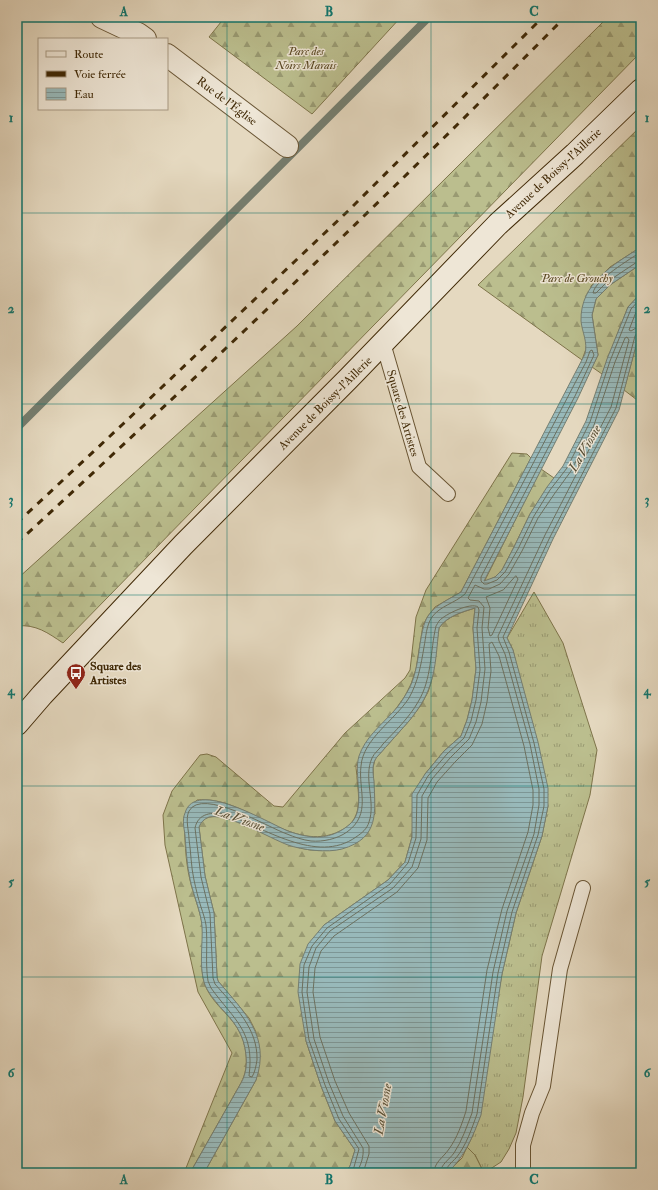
<svg xmlns="http://www.w3.org/2000/svg" width="658" height="1190" font-family="'IM FELL Double Pica',serif">
<defs>
<pattern id="grass-tufts" width="24" height="20" patternUnits="userSpaceOnUse"><rect width="24" height="20" fill="#bbbe8e"/><path d="M3 7l-1-3M5 7V3M7 7l1-3M15 17l-1-3M17 17v-4M19 17l1-3" fill="none" stroke="#999a72"/></pattern>
<pattern id="forest-firs" width="22" height="20" patternUnits="userSpaceOnUse"><rect width="22" height="20" fill="#bbbe8e"/><path d="M5 1l3.5 6h-7zM16 11l3.5 6h-7z" fill="#999a72"/></pattern>
<pattern id="water-rules" width="6" height="5" patternUnits="userSpaceOnUse"><rect width="6" height="5" fill="#98b9ba"/><path d="M0 2.5h6" fill="none" stroke="#7d9695"/></pattern>
</defs>
<rect width="100%" height="100%" fill="#e5d9c0"/>
<filter id="stains"><feTurbulence type="fractalNoise" baseFrequency=".005" numOctaves="4"/><feColorMatrix values="0 0 0 0 .2 0 0 0 0 .09 0 0 0 0 .02 0 0 0 .5 -.17"/></filter>
<radialGradient id="worn" r=".72"><stop offset=".6" stop-color="#630" stop-opacity="0"/><stop offset="1" stop-color="#630" stop-opacity=".3"/></radialGradient>
<path fill="url(#grass-tufts)" stroke="#7e744a" d="M534 592 563 643 597 750 590 795 542 956 523 1097 516 1133 509 1149 501 1162 484 1173 475 1155 467 1147 473 1135 502 974 516 913 542 836 548 806 513 650 507 638Z"/>
<g fill="url(#forest-firs)" stroke="#7e744a">
<path d="M225 17H401L312 114 209 37Z"/>
<path d="M608 17H641V52L63 643C48 633 36 624 17 626V579L297 326Z"/>
<path d="M641 126V247L610 267 591 286 586 349 582 360 478 285Z"/>
<path d="M641 264V293L628 307 602 374 592 367 598 355 592 315 596 299 610 285Z"/>
<path d="M641 333V403L624 390 638 338Z"/>
<path d="M512 453 527 454 531 458 461 592 435 607 428 616 423 625 416 669 411 684 405 696C392 714 379 733 367 751 364 755 358 761 356 766 356 769 357 775 357 778 359 799 363 820 340 831 292 855 246 795 197 800L184 817C185 837 185 860 190 880 193 894 200 910 202 924 205 944 198 966 205 985 216 1012 242 1018 246 1054 247 1065 246 1073 241 1083L190 1173H184L232 1053 198 992 165 845 163 815 172 791 200 755 207 754 216 757 274 806 283 807 345 733 405 678 410 670 416 617 426 590Z"/>
<path d="M541 469 554 478 530 514 514 547 502 570 495 577 484 582Z"/>
<path d="M475 608 473 628 476 669 472 700 467 720 461 736 444 751 425 774 413 821 412 837 405 862 388 880 324 925 306 1041 321 1086 335 1121 355 1150 350 1166 345 1173H204L256 1080V1032L249 1018 218 981 217 977 214 913 205 876 199 827C201 822 204 818 210 817 232 812 281 845 305 849 317 852 330 850 341 849L375 814 373 768 375 759 409 721 421 705 428 692 431 683 439 628C447 616 463 612 475 608Z"/>
<path d="M467 1147 475 1155 484 1173H447L462 1158Z"/>
</g>
<path fill="url(#water-rules)" stroke="#757f72" d="M641 247V264L610 285 596 299 592 315 598 355 578 398 484 581 495 577 502 570 514 547 530 514 547 487 563 466 586 421 607 359 628 307 641 293V333L638 338 619 410 553 539 507 638 513 650 538 742 548 788V806L542 836 516 913 502 974 481 1115C473 1136 465 1157 447 1173H345L350 1166 355 1150 335 1121 321 1086 306 1041 298 992 300 964 308 944 324 925 388 880 405 862 412 837V794L425 774 444 751 461 736 467 720 472 700 476 669 473 628 475 608C462 612 447 616 439 628 437 644 436 670 430 685 426 698 418 710 409 721 401 730 393 739 385 748 382 752 377 756 375 760 372 766 373 774 374 781 375 812 380 838 342 849 328 853 302 850 288 845 269 838 228 813 209 817 204 819 201 822 199 827L205 876 214 913 217 977 218 981C244 1012 271 1036 256 1080L204 1173H190L241 1083C246 1074 247 1065 246 1055 244 1034 234 1021 220 1007 214 999 207 992 204 982 199 964 203 944 202 926 201 912 193 894 190 879 187 865 186 850 185 835 184 828 182 820 185 813 195 778 268 823 288 831 296 834 304 836 313 837 327 838 340 833 350 824 367 810 353 775 359 756 365 738 381 725 393 712 400 705 405 696 410 687 416 674 418 659 420 644 422 634 423 624 428 616 436 604 450 599 461 592L585 354C588 342 582 332 581 321 580 283 613 265 641 247Z"/>
<g fill="none" stroke-linecap="round" stroke-linejoin="round">
<g stroke="#6c7160" stroke-width="1">
<path d="M641 252C630 259 595 280 593 293H596L607 282 637 262 641 261"/>
<path d="M641 306 636 312 629 330 631 331 636 328 641 327"/>
<path d="M516 576 518 579 492 635 490 636 488 628 490 608 486 597 503 590Z"/>
<path d="M350 1173 354 1167 359 1149 339 1119 325 1085 309 1040 302 992 304 965 312 946 327 928 390 884 408 863 416 838 417 795 428 776 447 754 464 738 471 721 476 700 480 670 477 628 479 610 478 607C471 602 445 614 439 621 439 621 436 626 436 626 430 652 432 679 418 702 409 718 395 731 383 744 380 749 374 753 372 758 363 778 376 802 369 822 367 829 362 833 356 837 317 865 263 827 225 814 212 812 198 813 195 828L201 877 210 914 213 978 215 984C234 1006 258 1028 257 1060 256 1066 255 1072 252 1077L249 1076C255 1031 234 1020 211 988L208 981C205 962 208 944 206 925 205 919 203 913 201 907 198 898 196 889 194 880 191 867 191 852 189 839 189 831 185 819 189 811 202 787 269 828 287 834 294 837 303 840 311 841 323 842 337 839 347 832 372 814 358 790 361 766 363 739 395 720 409 698 418 682 421 665 424 647 426 637 426 626 432 617 440 606 455 603 465 594L586 362 590 351 592 350 594 355 575 396 481 577V581L484 584H487L497 580 505 572 518 549 534 516 550 490 567 468 590 422 610 361 631 309 641 298"/>
<path d="M356 1173C361 1166 364 1156 363 1148L343 1116 329 1083 314 1039 307 992 309 967 316 948 330 931 393 888 412 867 421 839 422 796 432 779 450 758 469 739 476 722 481 702 485 669 482 628 484 607 479 601 470 600 468 598 475 585 484 589H489L500 584 509 574 522 551 538 518 555 493 571 471 594 425 615 362 625 338 627 337 629 340 611 407 545 535 498 636 499 641 505 654 530 744 539 789V805L534 834 507 911 493 972 472 1113C467 1126 462 1141 454 1153 449 1160 441 1164 440 1173"/>
<path d="M363 1173 369 1154V1146L349 1113 335 1081 320 1037 313 992 315 968 321 951 334 936 397 892 418 868 427 840 428 798 437 782 455 762 472 745 482 724 487 702 491 671 489 644 492 642 499 656 524 746 533 790V805L528 832 502 909 487 970 466 1111C462 1124 457 1138 449 1149 443 1158 434 1162 434 1173"/>
<path d="M445 1173C446 1167 452 1162 456 1158 466 1146 472 1128 477 1114L498 973 512 912 538 835 544 806V789L534 743 509 652 503 637 550 537 616 408 635 336 637 333 641 332"/>
</g>
<path stroke="#757f72" stroke-width="8" d="M17 428 429 17"/>
<g stroke="#695534" stroke-width="16">
<g id="lane">
<path d="M383 343 419 467 448 494"/>
<path d="M523 1173V1145L532 1113 543 1086 560 969 583 888"/>
</g>
</g>
<g stroke="#695534" stroke-width="24">
<g id="street">
<path d="M102 17 138 34 145 39"/>
<path d="M167 55 287 146"/>
</g>
</g>
<g stroke="#402906" stroke-width="24">
<path id="secondary" d="M17 724 42 695 183 545 349 378 498 224 575 154 641 90"/>
</g>
<use href="#lane" stroke="#eee6d6" stroke-width="14"/>
<use href="#street" stroke="#eee6d6" stroke-width="22"/>
<use href="#secondary" stroke="#eee6d6" stroke-width="22"/>
<g stroke="#402906" stroke-width="3" stroke-dasharray="7 7" stroke-linecap="butt">
<path d="M17 523 123 424 348 211 543 17"/>
<path d="M17 543C203 372 387 197 565 17"/>
</g>
</g>
<path fill="none" stroke="#0f766e" stroke-width="1" stroke-opacity="0.55" d="M227 17V1173M431 17V1173M17 213H641M17 404H641M17 595H641M17 786H641M17 977H641"/>
<defs>
<g id="bus-pin" transform="scale(1)"><path d="M0 17L-7.5 6A9.5 9.5 0 1 1 7.5 6Z" fill="#8f2418" stroke="#eee6d6"/><path d="M-5-6H5V4H4V6H2V4H-2V6H-4V4H-5ZM-3.5-4V0h7V-4ZM-3.5 1.2v1.5H-2V1.2ZM2 1.2v1.5H3.5V1.2Z" fill="#fff"/></g>
</defs>
<g fill-rule="evenodd">
<use href="#bus-pin" x="76" y="673"/>
</g>
<g text-anchor="middle" stroke-width="3" stroke-linejoin="round" paint-order="stroke">
<g font-size="12" font-style="italic" fill="#594721" stroke="#eee6d6">
<text x="306" y="55">Parc des<tspan x="306" dy="14">Noirs Marais</tspan></text>
<text x="577" y="282">Parc de Grouchy</text>
</g>
<g font-size="12" fill="#402906" stroke="#eee6d6">
<text transform="translate(227 101) rotate(37)" y="4">Rue de l'Église</text>
<text transform="translate(553 173) rotate(-43)" y="4">Avenue de Boissy-l'Aillerie</text>
<text transform="translate(325 403) rotate(-45)" y="4">Avenue de Boissy-l'Aillerie</text>
<text transform="translate(403 413) rotate(74)" y="4">Square des Artistes</text>
</g>
<g font-size="12" font-weight="bold" fill="#402906" stroke="#eee6d6" text-anchor="start">
<text x="90" y="670">Square des<tspan x="90" dy="14">Artistes</tspan></text>
</g>
<g font-size="13" font-style="italic" fill="#564d33" stroke="#eee6d6">
<text transform="translate(584 448) rotate(-60)" y="5">La Viosne</text>
<text transform="translate(240 818) rotate(20)" y="5">La Viosne</text>
<text transform="translate(382 1109) rotate(-80)" y="5">La Viosne</text>
</g>
</g>
<rect width="658" height="1190" fill="none" stroke="#e5d9c0" stroke-width="44"/>
<rect x="38" y="38" width="130" height="72" fill="#eee6d6" stroke="#a89a83"/>
<rect x="46" y="51" width="20" height="6" fill="#eee6d6" stroke="#a89a83"/>
<text x="74" y="58" font-size="12" fill="#402906">Route</text>
<rect x="46" y="71" width="20" height="6" fill="#402906" stroke="#a89a83"/>
<text x="74" y="78" font-size="12" fill="#402906">Voie ferrée</text>
<rect x="46" y="88" width="20" height="12" fill="url(#water-rules)" stroke="#a89a83"/>
<text x="74" y="98" font-size="12" fill="#402906">Eau</text>
<rect x="22" y="22" width="614" height="1146" fill="none" stroke="#0f766e" stroke-width="1.5"/>
<g font-size="13" text-anchor="middle" font-weight="bold" fill="#0f766e">
<text x="124" y="16">A</text>
<text x="329" y="16">B</text>
<text x="534" y="16">C</text>
<text x="11" y="122">1</text>
<text x="647" y="122">1</text>
<text x="11" y="313">2</text>
<text x="647" y="313">2</text>
<text x="11" y="504">3</text>
<text x="647" y="504">3</text>
<text x="11" y="695">4</text>
<text x="647" y="695">4</text>
<text x="11" y="886">5</text>
<text x="647" y="886">5</text>
<text x="11" y="1077">6</text>
<text x="647" y="1077">6</text>
<text x="124" y="1184">A</text>
<text x="329" y="1184">B</text>
<text x="534" y="1184">C</text>
</g>
<rect width="100%" height="100%" filter="url(#stains)"/>
<rect width="100%" height="100%" fill="url(#worn)"/>
</svg>
